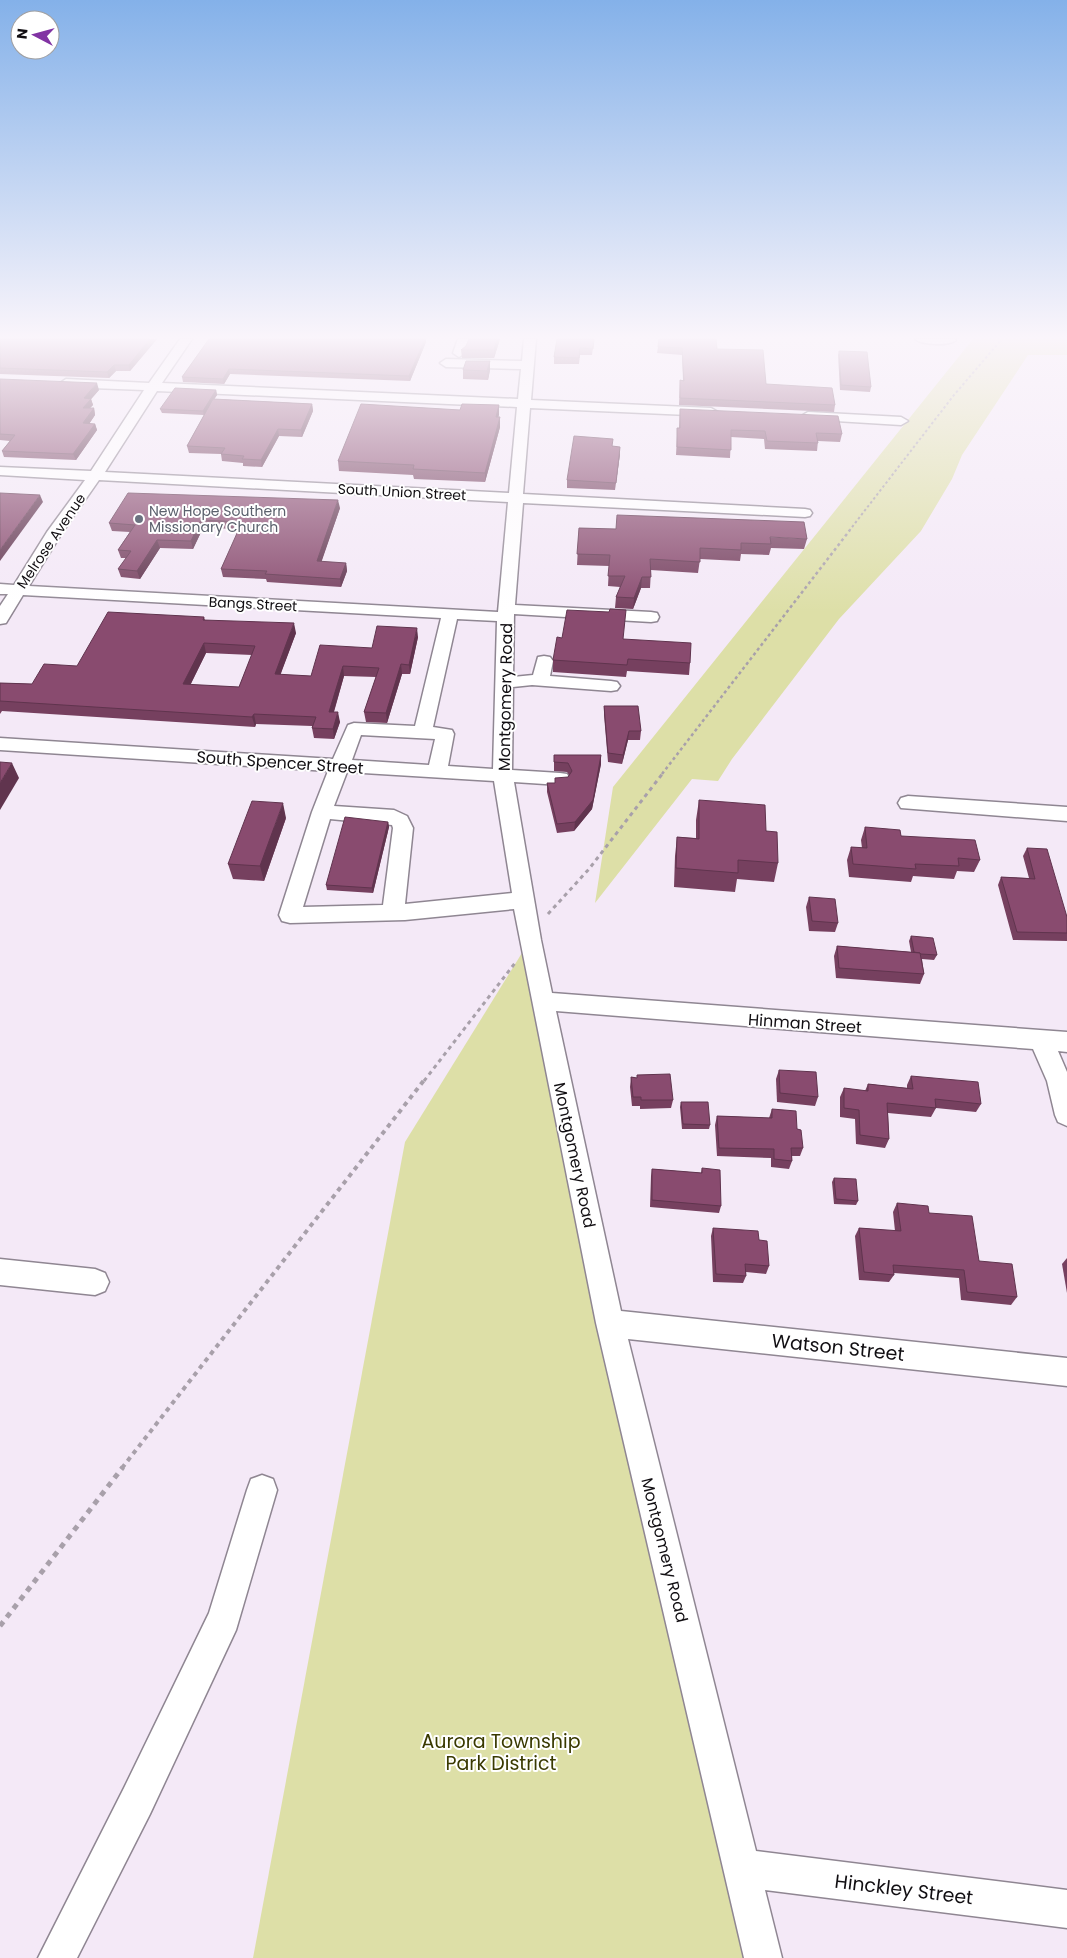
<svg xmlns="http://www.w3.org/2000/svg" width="1067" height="1958" font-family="Poppins,sans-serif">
<rect width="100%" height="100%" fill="#f4e9f7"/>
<g fill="#dddfa7">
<path d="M973 339H1067V355H1028L962 455 952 479 921 531 839 619 732 759 718 781 692 779 595 903 613 787Z"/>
<path d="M530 940 762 1958H253L405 1142Z"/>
</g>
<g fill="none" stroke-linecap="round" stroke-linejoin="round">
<g stroke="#8f8692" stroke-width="3">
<g id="minor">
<path d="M180 339H192L162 383 518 399 521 369 446 367 440 363 446 359 522 361 524 339H536L531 400 711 408 718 412 711 416 530 408 523 494 805 509 810 510 812 513 810 516 805 517 523 503 515 605 651 612 657 613 659 617 657 621 651 622 514 614 513 677 533 675 538 657 544 656 550 657 553 661 550 676 611 681 617 682 620 686 617 690 611 691 532 685 513 687 512 770 560 773 567 774 570 779 567 784 560 785 514 782 541 940 552 993 1067 1032V1052L1058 1051 1067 1072V1126L1058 1122 1055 1115 1047 1081 1033 1049 556 1011 621 1311 1067 1358V1386L628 1339 756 1851 1067 1890V1928L765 1890 782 1958H744L596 1323 514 909 405 920 290 923 282 921 279 915 312 812 328 771 0 750V738L333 759 348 725 354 723 415 726 441 618 23 595 6 623 0 624V606L8 594H0V584L14 585 47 532 85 480 0 475V467L91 471 144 390 66 387 60 383 66 379 149 383ZM157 391 517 407 509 493 105 472ZM99 480 508 502 498 612 29 586 62 533ZM457 619 497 621 493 769 448 766 454 734 452 730 433 727ZM361 735 435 739 429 765 352 760ZM347 772 494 781 512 893 405 904 413 828 407 816 394 810 334 806ZM330 819 392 825 393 828 383 905 303 907Z"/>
<path d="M458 339H470L465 353 459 357 453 353Z"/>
<path d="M915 339H955L956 340C949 346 922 345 915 339Z"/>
<path d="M808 412 901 417 908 421 901 425 803 419 801 416Z"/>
<path d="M908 796 1067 807V821L901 808 898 803 901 798Z"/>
<path d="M0 1259 95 1269 105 1273 109 1282 105 1291 95 1295 0 1285Z"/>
<path d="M262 1475 273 1479 277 1490 236 1630 150 1814 77 1958H38L124 1788 209 1613 247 1490 251 1479Z"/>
</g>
</g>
<path stroke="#a8a0aa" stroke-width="2" stroke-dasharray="2.5 2.5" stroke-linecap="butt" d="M849 531 954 395 1002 339"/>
<path stroke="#a8a0aa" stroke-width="2.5" stroke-dasharray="3 3" stroke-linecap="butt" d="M662 774 850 530"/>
<g stroke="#a8a0aa" stroke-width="3" stroke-dasharray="4 4" stroke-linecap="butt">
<path d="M548 914 589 869 663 773"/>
<path d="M424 1081 515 963"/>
</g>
<path stroke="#a8a0aa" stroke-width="4" stroke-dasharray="4.5 4.5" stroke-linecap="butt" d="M122 1468 425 1079"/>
<path stroke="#a8a0aa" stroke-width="5" stroke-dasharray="5.5 5.5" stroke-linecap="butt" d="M0 1626 123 1467"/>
<use href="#minor" fill="#fff" fill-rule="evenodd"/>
</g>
<g fill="#76405f" fill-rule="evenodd">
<path d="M0 339H157L130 371H116L109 378 0 374Z"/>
<path d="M209 339 426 342 410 381 230 374 224 384 183 382 182 377Z"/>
<path d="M500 339 494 358H462L461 350Z"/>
<path d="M557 339H594L592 355H580L579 364H554V357Z"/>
<path d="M658 347 717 349 766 384 835 405 834 412 679 405 680 380H683L682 355 657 353Z"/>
<path d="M839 351 871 387 870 392 840 390 838 355Z"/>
<path d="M490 361V370L488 380 463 379V370Z"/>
<path d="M0 379 99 390 91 399 93 405 90 408H94L95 415 89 424H95L97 430 76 460 4 457 2 451 10 441 0 440Z"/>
<path d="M216 390 217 395 214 399 312 404 313 411 302 437 279 436 262 467 243 466V463L222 461 221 454 189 453 187 446 204 415 162 413 160 409Z"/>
<path d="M499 405 498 417 500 427 485 482 414 479 413 475 339 471 338 461 460 410Z"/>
<path d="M680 409 842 434 840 442 818 441 817 451 765 449 764 439 731 437 730 458 676 455 677 436V428H679Z"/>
<path d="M612 446 620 454 615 490 567 488V480Z"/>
<path d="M340 508 321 562 346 563 347 571 341 587 267 582 266 579 223 577 221 569 239 529 203 528 193 549 160 548 140 579 121 577 118 569 126 558H121L118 550 130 532 112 531 109 523Z"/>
<path d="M579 528 807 539 804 549 771 548 769 555 741 554 740 561 700 559 698 573 651 570 650 588H641L633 609 615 608 616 597 620 587 608 586 609 566 577 565Z"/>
<path d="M204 617 205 620 296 633 280 675 311 676 372 648 418 637 410 674H402L387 723 366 722 364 712 376 677 344 676 334 712 340 722 334 739 314 738 312 728V726L256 724 255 727 2 711 0 714V683L32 684ZM206 653 252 655 239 687 190 685Z"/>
<path d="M623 639 690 663 689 675 627 671 626 677 553 672V660Z"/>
<path d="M604 706 641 731 640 740H628L622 764 608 762 604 715Z"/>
<path d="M554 755 601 764 592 809 574 831 557 833 547 792V783H555L568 777 569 775 567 772 554 771Z"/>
<path d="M699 800 766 831 778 863 774 882 737 879 735 892 674 887 675 856 677 837 696 838V820Z"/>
<path d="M286 818 264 881 233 879 228 864Z"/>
<path d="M388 822 389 827 373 893 327 890 326 885Z"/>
<path d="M865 827 901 836 980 860 974 872 957 871 954 879 913 876 911 882 849 877 847 860 851 847 862 848 861 840Z"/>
<path d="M1027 848 1067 917V941L1013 940 998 885 1001 877 1029 878 1023 856Z"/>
<path d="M809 897 838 923 835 932 809 931 806 907Z"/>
<path d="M911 936 937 955 934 960 922 959 924 974 920 984 836 978 834 956 837 946 911 952 909 941Z"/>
<path d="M779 1070 818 1097 815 1106 777 1102 776 1079Z"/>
<path d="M637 1075 673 1100 671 1108 640 1109V1106H632L630 1087 631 1077 637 1078Z"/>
<path d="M911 1076 981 1104 976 1112 936 1108 931 1117 888 1113 889 1139 885 1148 856 1144 855 1119 840 1117V1097L844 1088 865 1091 868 1084 907 1088V1085Z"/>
<path d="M681 1102 710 1125 709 1129H682L680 1107Z"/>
<path d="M772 1109 797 1129 803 1148 800 1156H792V1161L789 1169 771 1167V1158L717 1156 715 1125 717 1116 769 1118Z"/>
<path d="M702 1168 721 1206 719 1213 650 1207 651 1176 652 1169 701 1173Z"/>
<path d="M834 1178 858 1201 856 1205 834 1204 832 1182Z"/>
<path d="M897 1203 929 1213 1017 1297 1011 1305 961 1300 959 1278 894 1273V1275L889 1282 859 1280 855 1236 859 1228 895 1231 893 1212Z"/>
<path d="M713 1228 759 1240 769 1266 766 1274 746 1272V1276L743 1283 713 1282 711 1236Z"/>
<path d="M1067 1258V1293L1062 1264Z"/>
</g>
<g fill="#60344e">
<path d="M150 339H157L130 371 129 365Z"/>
<path d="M425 339H426V342L410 381 409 376Z"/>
<path d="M497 339H500L494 358V350Z"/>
<path d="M490 361V370L488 380 487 371Z"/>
<path d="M114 365 116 371 109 378 107 372Z"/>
<path d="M229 369 230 374 224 384 223 379Z"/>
<path d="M97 383 99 390 86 405 84 398Z"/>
<path d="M216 390 217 395 204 415 203 411Z"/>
<path d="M91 399 93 405 84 414 83 408Z"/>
<path d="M312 404 313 411 302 437 301 430Z"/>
<path d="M499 405V415L496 427V417Z"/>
<path d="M94 408 95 415 85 430 83 423Z"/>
<path d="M500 417V427L485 482V473Z"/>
<path d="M95 424 97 430 76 460 73 454Z"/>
<path d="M278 429 279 436 262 467 261 460Z"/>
<path d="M620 447V454L615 490 616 483Z"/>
<path d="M40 495 43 502 0 561V550Z"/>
<path d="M338 500 340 508 319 569 317 561Z"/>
<path d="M201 520 203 528 193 549 191 541Z"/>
<path d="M157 540 160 548 140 579 137 571Z"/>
<path d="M346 563 347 571 341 587 340 579Z"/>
<path d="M642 577 641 588 633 609 634 598Z"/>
<path d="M294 623 296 633 277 684 275 674Z"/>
<path d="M417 628 418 637 410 674 409 665Z"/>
<path d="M204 643 206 653 186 694 183 684Z"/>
<path d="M401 664 402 674 387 723 386 713Z"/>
<path d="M343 666 344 676 331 721 329 712Z"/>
<path d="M338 712 340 722 334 739 333 729Z"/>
<path d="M254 714 256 724 255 727 252 717Z"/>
<path d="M629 731 628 740 622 764 623 755Z"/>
<path d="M601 755V764L592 809 574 831 575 822Z"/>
<path d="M12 763 19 778 0 810V783Z"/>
<path d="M283 803 286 818 264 881 260 866Z"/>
<path d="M388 822 389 827 373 893 372 888Z"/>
</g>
<g fill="#894b6f" stroke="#60344e" fill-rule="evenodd">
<path d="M0 339H150L129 365H114L107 372 0 368Z"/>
<path d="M209 339H425L409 376 229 369 223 379 182 377Z"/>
<path d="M469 339H497L494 350H461L466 346Z"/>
<path d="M557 339H594L593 349 580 348 579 358 554 357Z"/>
<path d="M659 339H716L717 349 763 350 766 384 832 388 835 405 680 398V380L684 381 682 348 658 347Z"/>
<path d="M839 351 867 352 871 387 841 385Z"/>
<path d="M466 361H490L487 371 463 370Z"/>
<path d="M0 379 97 383 84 398 91 399 83 408H94L83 423 95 424 73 454 2 451 15 435 0 434Z"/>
<path d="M175 388 216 390 203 411 160 409Z"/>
<path d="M213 399 312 404 301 430 278 429 261 460 242 459 244 456 221 454 225 448 187 446Z"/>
<path d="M361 404 460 410 462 404 499 405 496 417H500L485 473 413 469 414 465 338 461Z"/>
<path d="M680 409 838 416 842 434 816 433 818 443 767 441 765 431 731 430V450L677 447V428H680Z"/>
<path d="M574 436 613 439 612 446 620 447 616 483 567 480Z"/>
<path d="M0 493 40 495 0 550Z"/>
<path d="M128 493 338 500 317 561 346 563 340 579 265 574 267 571 221 569 242 522 201 520 191 541 157 540 137 571 118 569 131 551 118 550 135 525 109 523Z"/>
<path d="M617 515 804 522 807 539 770 537 771 544 741 543V550L700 548V562L650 559 651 577H642L634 598 616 597 625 576H608L610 555 577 554 579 528 616 529Z"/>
<path d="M610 609 626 610 623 639 691 643 690 663 628 659 627 665 553 660 557 637 562 638 567 610 609 612Z"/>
<path d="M108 612 204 617 203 620 294 623 275 674 311 676 320 645 372 648 377 626 417 628 409 665 401 664 386 713 364 712 379 668 343 666 329 712H338L333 729 312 728 316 717 254 714 252 717 0 701V683L32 684 44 664 77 666ZM204 643 255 646 239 687 183 684Z"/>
<path d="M604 706H638L641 731H629L623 755 608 753Z"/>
<path d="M554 755H601L593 800 575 822 557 824 547 783H555V778L568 777 572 771 568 763 554 762Z"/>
<path d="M0 762 12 763 0 783Z"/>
<path d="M699 800 765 805 766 831 777 832 778 863 738 860V873L676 868 677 837 699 839Z"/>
<path d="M252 801 283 803 260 866 228 864Z"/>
<path d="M345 817 388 822 372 888 326 885Z"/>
<path d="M865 827 900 830 901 836 975 840 980 860 958 858 959 866 915 864 916 869 853 864 851 847 867 848Z"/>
<path d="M1027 848 1047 849 1067 917V933L1017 932 1001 877 1035 879Z"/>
<path d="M809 897 835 899 838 923 812 921Z"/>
<path d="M911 936 933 938 937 955 921 954 920 953 914 952Z"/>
<path d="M837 946 920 953 924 974 839 968Z"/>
<path d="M779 1070 816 1072 818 1097 780 1093Z"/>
<path d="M670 1074 673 1100H641V1097H633L631 1077 637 1078V1075Z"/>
<path d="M911 1076 978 1082 981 1104 935 1099 936 1108 887 1103 889 1139 860 1135 859 1110 844 1108V1088L868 1091V1084L913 1089Z"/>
<path d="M681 1102H708L710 1125 683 1124Z"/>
<path d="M772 1109 796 1111 797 1129 801 1130 803 1148H791L792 1161 774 1159V1149L719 1148 717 1116 772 1118Z"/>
<path d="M702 1168 720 1170 721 1206 652 1200V1169L702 1173Z"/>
<path d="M834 1178 856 1179 858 1201 836 1199Z"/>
<path d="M897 1203 928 1206 929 1213 972 1216 979 1261 1012 1264 1017 1297 967 1292 964 1270 893 1265 894 1275 864 1272 859 1228 901 1231Z"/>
<path d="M713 1228 758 1231 759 1240 767 1241 769 1266 745 1264 746 1276 716 1274Z"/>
</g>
<linearGradient id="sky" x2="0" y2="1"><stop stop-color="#84b1e9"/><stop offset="0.55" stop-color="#faf5fb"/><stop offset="1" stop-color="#faf5fb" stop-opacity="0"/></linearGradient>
<rect width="1067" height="613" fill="url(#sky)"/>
<circle fill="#6b7280" stroke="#fff" stroke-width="2" cx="139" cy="519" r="5"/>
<g text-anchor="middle" stroke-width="4" stroke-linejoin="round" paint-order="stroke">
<g font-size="14" fill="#110e12" stroke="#fff">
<text transform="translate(402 492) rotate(3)" y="5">South Union Street</text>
<text transform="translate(51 541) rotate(-56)" y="5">Melrose Avenue</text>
<text transform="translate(253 604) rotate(3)" y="5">Bangs Street</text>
</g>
<g font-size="14" fill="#5b616d" stroke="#fff" text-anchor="start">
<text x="149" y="516">New Hope Southern<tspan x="149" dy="16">Missionary Church</tspan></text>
</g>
<g font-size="16" fill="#110e12" stroke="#fff">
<text transform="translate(505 697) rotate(-89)" y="6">Montgomery Road</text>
<text transform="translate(280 762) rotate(4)" y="6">South Spencer Street</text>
<text transform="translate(805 1023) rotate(4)" y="6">Hinman Street</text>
<text transform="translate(575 1155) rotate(78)" y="6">Montgomery Road</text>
<text transform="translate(665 1550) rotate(76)" y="6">Montgomery Road</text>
</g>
<g font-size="19" fill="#110e12" stroke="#fff">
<text transform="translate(838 1347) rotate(6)" y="7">Watson Street</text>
<text transform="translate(904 1889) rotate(7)" y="7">Hinckley Street</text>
</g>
<g font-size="19" fill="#393900" stroke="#fff">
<text x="501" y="1748">Aurora Township<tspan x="501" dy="22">Park District</tspan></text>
</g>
</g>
<g transform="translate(35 35) rotate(276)"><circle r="24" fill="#ffffff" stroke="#a09fa0"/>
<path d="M0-4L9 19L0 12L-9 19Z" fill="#8133a3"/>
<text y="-8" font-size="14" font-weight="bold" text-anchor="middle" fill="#110e12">N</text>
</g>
</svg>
